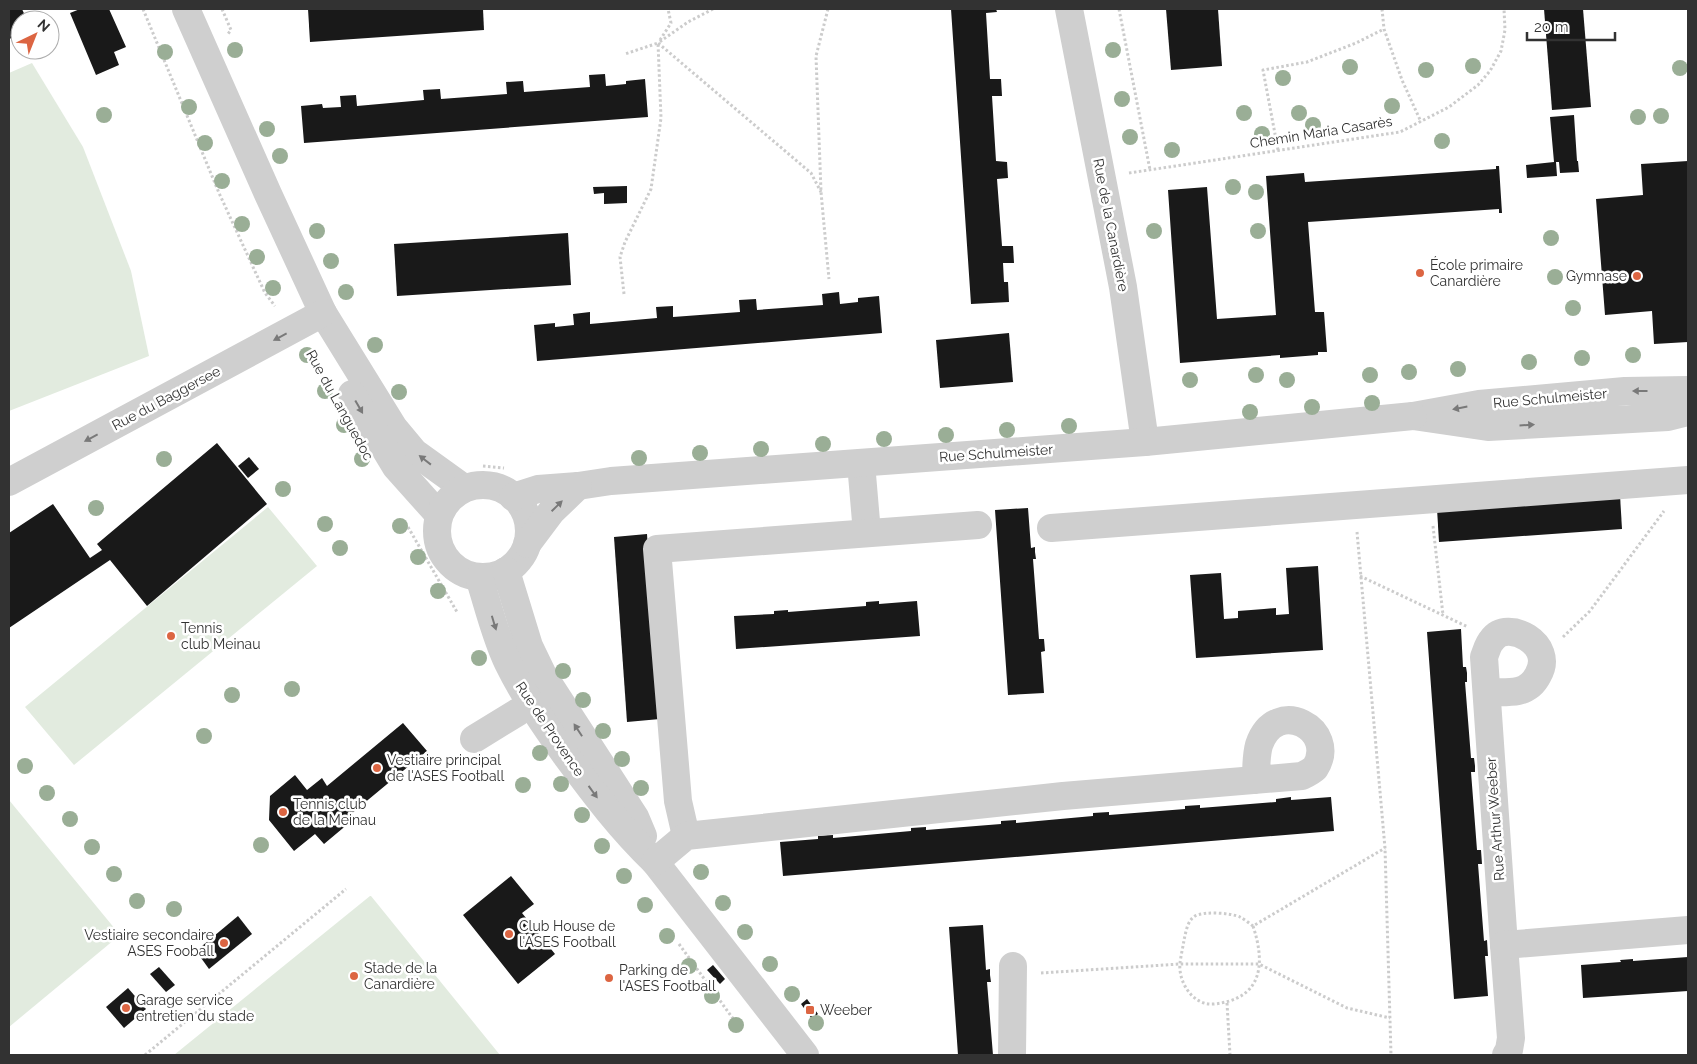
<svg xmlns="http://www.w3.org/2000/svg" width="1697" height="1064" font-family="Raleway,sans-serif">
<rect width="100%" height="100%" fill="#fff"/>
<g fill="#e2ebdf">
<path d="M32 63 83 147 131 271 149 356 9 411V73Z"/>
<path d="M268 507 317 566 74 765 25 707Z"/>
<path d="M9 800 120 935 9 1027V799Z"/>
<path d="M371 896 500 1055H174L370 896Z"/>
</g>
<g fill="#191919">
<path d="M9 9H22L27 20H20V35L9 39Z"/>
<path d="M80 9H109L126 47 114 52 119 65 96 75 70 13Z"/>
<path d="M308 9H483L484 30 310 42Z"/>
<path d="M951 9H996L997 12 986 13 990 79H1001L1002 96H992L996 161 1007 162 1008 178 997 179 1002 246H1013L1014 263H1003L1004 282H1008L1009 302 971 304Z"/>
<path d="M1166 9H1218L1222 66 1171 70Z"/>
<path d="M1544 9H1583L1591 107 1552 110Z"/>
<path d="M605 74 606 86 626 84V81L645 79 648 117 304 143 301 106 322 104 323 108 341 107 340 96 356 95 357 106 424 100 423 90 440 89 441 99 507 94 506 82 523 81 524 92 590 87 589 75Z"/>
<path d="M1574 115 1577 161H1578L1579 172 1560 173 1559 162H1556L1557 176 1527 178 1526 165 1554 162 1550 117Z"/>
<path d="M1688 161V342L1654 344 1652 311 1605 315 1596 199 1643 195 1641 164Z"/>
<path d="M1496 166H1499L1502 213H1499V209L1308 222 1315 312H1324L1327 352H1318V355L1280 358V355L1180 363 1168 190 1207 187 1217 319 1276 315 1266 176 1304 173 1305 182 1496 169Z"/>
<path d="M627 186V203L604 204V193L594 194 593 187Z"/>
<path d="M568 233 571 285 397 296 394 244Z"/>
<path d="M839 292 840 304 858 302V298L879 296 882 333 537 361 534 325 555 323V327L574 325 573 314 590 312V324L657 318 656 307 673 306V317L740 312 739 300 756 299 757 310 823 305 822 294Z"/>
<path d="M1009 333 1013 382 940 388 936 340Z"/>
<path d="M217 443 267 504 147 606 110 560 9 628V533L53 504 90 558 102 550 97 544Z"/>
<path d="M249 457 259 469 248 478 238 466Z"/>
<path d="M1620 495 1622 529 1439 542 1437 509Z"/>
<path d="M1028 508 1031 548 1035 547V552L1036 559H1033L1039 639H1044L1045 651 1041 652 1044 693 1008 695 995 510Z"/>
<path d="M647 534 660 719 627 722 614 537Z"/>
<path d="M1318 566 1323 650 1196 658 1190 575 1221 573 1224 619 1238 618V611L1264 609 1276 608V615L1289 614 1286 568Z"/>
<path d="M879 601V604L917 601 920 636 736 649 734 616 774 614V611L788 610V612L866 606V602Z"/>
<path d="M1461 629 1463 667H1466L1467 673V682H1465L1471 758H1474L1475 766V772H1471L1477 850H1481L1482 864H1478L1484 941 1487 940 1488 956H1485L1488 996 1454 999 1427 632Z"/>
<path d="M403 723 427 751 351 814 355 818 324 844 315 834 294 851 269 820 270 796 295 775 307 790 322 778 327 786Z"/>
<path d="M1291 797V800L1331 797 1334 831 783 876 780 842 818 839V836L833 835V838L911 831V828L926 827V830L1001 824V821L1016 820V823L1093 816V813L1109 812V815L1185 809V806L1200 805V808L1276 802V799Z"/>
<path d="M511 876 534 904 522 913 555 954 518 984 463 915Z"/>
<path d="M238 916 252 934 209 969 196 951Z"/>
<path d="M983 925 986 970 990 969V975L991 982H987L993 1055H958L949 927Z"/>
<path d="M1688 957V991L1583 998 1581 965 1621 962 1620 960 1633 959V961Z"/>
<path d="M713 965 725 979 720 984 707 970Z"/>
<path d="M159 967 175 985 166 992 150 974Z"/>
<path d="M128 988 146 1009 124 1028 106 1007Z"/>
<path d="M807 999 818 1014 812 1019 801 1004Z"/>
</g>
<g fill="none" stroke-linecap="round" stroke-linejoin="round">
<g stroke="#ccc" stroke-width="3" stroke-dasharray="2.5 2.5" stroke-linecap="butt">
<path d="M143 9 219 193 265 293 275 306"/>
<path d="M222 9 231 30 228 34"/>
<path d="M713 9 688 22 658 43 811 173 821 192"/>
<path d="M828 9 816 56 821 192 829 279"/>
<path d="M1119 9 1150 170"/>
<path d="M1382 9 1384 29 1402 80 1421 122"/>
<path d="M660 40 671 23 668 9"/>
<path d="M1278 150 1263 70 1307 62 1356 43 1384 29"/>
<path d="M1129 173 1400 132 1449 107 1478 85 1490 71 1501 51 1505 30 1504 9"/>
<path d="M624 294 620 257 625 242 651 189 661 118 658 43 625 54"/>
<path d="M483 466 504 468"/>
<path d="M1433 526 1443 615"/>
<path d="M408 527 457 612"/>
<path d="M1357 532 1385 848 1391 1055"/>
<path d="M1360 576 1468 627"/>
<path d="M1563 637 1590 611 1664 511"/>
<path d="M1253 926C1266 965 1262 999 1214 1004 1193 1006 1178 982 1180 963 1181 955 1183 947 1184 940 1186 932 1187 921 1195 916 1204 911 1231 913 1240 917 1244 919 1249 923 1253 926L1385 848"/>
<path d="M679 944 734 1020 743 1023"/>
<path d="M1041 973 1180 964H1259L1347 1008 1390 1018"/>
<path d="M1227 1003 1230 1055"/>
<path d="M145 1055 346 889"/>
</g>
<g stroke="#cfcfcf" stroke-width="28">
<path d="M186 9 268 194 323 313 394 428 414 452 464 488"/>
<path d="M1069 9 1123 287 1145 442"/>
<path d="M1688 390 1625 391 1479 404 1413 416 1488 427 1668 417 1688 412"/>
<path d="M352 394 396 467 439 515"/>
<path d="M861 463 867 533"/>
<path d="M9 482 323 313"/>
<circle cx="483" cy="531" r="46"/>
<path d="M578 486 611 481 1145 442 1413 416"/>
<path d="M513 497 538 489 578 486 551 512 527 544"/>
<path d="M1051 528 1688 480"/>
<path d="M506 571 529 646 543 675 635 817 643 836"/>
<path d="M479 577C488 605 495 636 508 663 524 696 546 727 567 757 596 796 620 828 655 862L805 1055"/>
<path d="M1487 692C1496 692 1508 693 1518 691 1527 689 1534 683 1538 675 1556 644 1507 618 1492 640 1488 644 1486 652 1484 657L1504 945 1511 1038 1509 1050 1506 1055"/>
<path d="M474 739 518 712"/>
<path d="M686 836 678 801 657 549 978 525"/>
<path d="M655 862 686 836 1063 796 1302 776C1306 774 1312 771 1315 768 1339 730 1276 695 1259 745 1256 756 1256 768 1256 780"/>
<path d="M1504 945 1688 930"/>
<path d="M1012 1055 1013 966"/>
</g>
</g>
<g fill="#9aae96">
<circle cx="235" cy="50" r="8"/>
<circle cx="1113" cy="50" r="8"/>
<circle cx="165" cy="52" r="8"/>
<circle cx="1473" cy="66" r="8"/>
<circle cx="1350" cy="67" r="8"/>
<circle cx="1680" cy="68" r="8"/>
<circle cx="1426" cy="70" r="8"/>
<circle cx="1283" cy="78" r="8"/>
<circle cx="1122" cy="99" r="8"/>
<circle cx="1392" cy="106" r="8"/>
<circle cx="189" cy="107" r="8"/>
<circle cx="1244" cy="113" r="8"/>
<circle cx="1299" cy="113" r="8"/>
<circle cx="104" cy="115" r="8"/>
<circle cx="1661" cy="116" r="8"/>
<circle cx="1638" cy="117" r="8"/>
<circle cx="1313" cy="125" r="8"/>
<circle cx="267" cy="129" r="8"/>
<circle cx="1262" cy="134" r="8"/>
<circle cx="1130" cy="137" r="8"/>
<circle cx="1442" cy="141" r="8"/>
<circle cx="205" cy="143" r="8"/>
<circle cx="1172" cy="150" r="8"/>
<circle cx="280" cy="156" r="8"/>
<circle cx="222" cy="181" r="8"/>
<circle cx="1233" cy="187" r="8"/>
<circle cx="1256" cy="192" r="8"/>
<circle cx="242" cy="224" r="8"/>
<circle cx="317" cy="231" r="8"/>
<circle cx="1154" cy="231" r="8"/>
<circle cx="1258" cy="231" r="8"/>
<circle cx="1551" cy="238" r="8"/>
<circle cx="257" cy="257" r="8"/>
<circle cx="331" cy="261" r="8"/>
<circle cx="1555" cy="277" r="8"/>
<circle cx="273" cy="288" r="8"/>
<circle cx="346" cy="292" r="8"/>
<circle cx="1573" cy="308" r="8"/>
<circle cx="375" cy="345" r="8"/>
<circle cx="307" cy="355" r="8"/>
<circle cx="1633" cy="355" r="8"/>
<circle cx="1582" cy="358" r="8"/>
<circle cx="1529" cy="362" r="8"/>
<circle cx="1458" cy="369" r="8"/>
<circle cx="1409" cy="372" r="8"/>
<circle cx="1256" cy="375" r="8"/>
<circle cx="1370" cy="375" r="8"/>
<circle cx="1190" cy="380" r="8"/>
<circle cx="1287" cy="380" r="8"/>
<circle cx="325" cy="391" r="8"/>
<circle cx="399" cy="392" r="8"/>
<circle cx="1372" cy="403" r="8"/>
<circle cx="1312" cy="407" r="8"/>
<circle cx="1250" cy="412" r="8"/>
<circle cx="344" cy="425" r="8"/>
<circle cx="1069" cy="426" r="8"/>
<circle cx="1007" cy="430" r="8"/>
<circle cx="946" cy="435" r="8"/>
<circle cx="884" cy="439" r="8"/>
<circle cx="823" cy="444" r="8"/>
<circle cx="761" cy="449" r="8"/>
<circle cx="700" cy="453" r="8"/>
<circle cx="639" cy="458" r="8"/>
<circle cx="164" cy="459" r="8"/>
<circle cx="362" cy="459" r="8"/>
<circle cx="283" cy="489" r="8"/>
<circle cx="96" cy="508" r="8"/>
<circle cx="325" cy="524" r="8"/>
<circle cx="400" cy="526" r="8"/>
<circle cx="340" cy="548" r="8"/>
<circle cx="418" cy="557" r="8"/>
<circle cx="438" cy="591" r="8"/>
<circle cx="479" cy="658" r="8"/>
<circle cx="563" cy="671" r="8"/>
<circle cx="292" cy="689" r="8"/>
<circle cx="232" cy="695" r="8"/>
<circle cx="583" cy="700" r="8"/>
<circle cx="603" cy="731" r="8"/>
<circle cx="204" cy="736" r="8"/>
<circle cx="540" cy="753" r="8"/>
<circle cx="622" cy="759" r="8"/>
<circle cx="25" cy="766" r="8"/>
<circle cx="561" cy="784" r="8"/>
<circle cx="523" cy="785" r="8"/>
<circle cx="641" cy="788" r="8"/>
<circle cx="47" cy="793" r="8"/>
<circle cx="582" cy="815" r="8"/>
<circle cx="70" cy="819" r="8"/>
<circle cx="261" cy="845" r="8"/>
<circle cx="602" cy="846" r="8"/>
<circle cx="92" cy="847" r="8"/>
<circle cx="701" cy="872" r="8"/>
<circle cx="114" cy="874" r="8"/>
<circle cx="624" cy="876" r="8"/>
<circle cx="137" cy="901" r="8"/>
<circle cx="723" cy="903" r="8"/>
<circle cx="645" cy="905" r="8"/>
<circle cx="174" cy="909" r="8"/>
<circle cx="745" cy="932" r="8"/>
<circle cx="667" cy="936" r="8"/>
<circle cx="770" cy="964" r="8"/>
<circle cx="689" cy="966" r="8"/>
<circle cx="792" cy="994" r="8"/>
<circle cx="712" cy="996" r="8"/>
<circle cx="816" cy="1023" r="8"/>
<circle cx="736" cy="1025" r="8"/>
</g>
<defs><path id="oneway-solid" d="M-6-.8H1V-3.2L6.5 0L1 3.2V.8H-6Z" transform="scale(1.25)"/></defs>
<g fill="#797979">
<use href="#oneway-solid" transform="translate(280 337) rotate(152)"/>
<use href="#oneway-solid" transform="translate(1640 391) rotate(180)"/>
<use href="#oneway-solid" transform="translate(359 407) rotate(60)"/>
<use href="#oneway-solid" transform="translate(1460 408) rotate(169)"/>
<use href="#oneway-solid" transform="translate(1527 425) rotate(-3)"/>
<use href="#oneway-solid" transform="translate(91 438) rotate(152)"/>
<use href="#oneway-solid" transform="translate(425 460) rotate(-142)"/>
<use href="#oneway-solid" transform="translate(557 506) rotate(-44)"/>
<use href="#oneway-solid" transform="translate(494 623) rotate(73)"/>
<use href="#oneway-solid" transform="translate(578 730) rotate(-123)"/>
<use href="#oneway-solid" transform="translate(593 792) rotate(54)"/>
</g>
<g fill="#dc6542" stroke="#fff" stroke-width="2">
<circle cx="1420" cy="273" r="5"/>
<circle cx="1637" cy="276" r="5"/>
<circle cx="171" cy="636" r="5"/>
<circle cx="377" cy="768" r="5"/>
<circle cx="283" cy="812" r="5"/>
<circle cx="509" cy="934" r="5"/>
<circle cx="224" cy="943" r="5"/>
<circle cx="354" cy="976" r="5"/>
<circle cx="609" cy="978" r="5"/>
<circle cx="126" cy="1008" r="5"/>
<rect x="805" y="1005" width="10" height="10" rx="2.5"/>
</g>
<g text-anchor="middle" stroke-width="5" stroke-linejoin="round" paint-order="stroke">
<g font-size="14" fill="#323232" stroke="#fff">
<text transform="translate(1321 132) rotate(-9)" y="5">Chemin Maria Casarès</text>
<text transform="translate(1111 225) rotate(79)" y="5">Rue de la Canardière</text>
<text transform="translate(166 398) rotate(-28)" y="5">Rue du Baggersee</text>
<text transform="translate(1550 398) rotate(-5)" y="5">Rue Schulmeister</text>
<text transform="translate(340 405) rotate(61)" y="5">Rue du Languedoc</text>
<text transform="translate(996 453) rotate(-4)" y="5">Rue Schulmeister</text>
<text transform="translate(550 729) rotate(56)" y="5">Rue de Provence</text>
<text transform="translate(1495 819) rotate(-94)" y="5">Rue Arthur Weeber</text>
</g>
<g font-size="14" fill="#323232" stroke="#fff" text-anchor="start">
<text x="1430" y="270">École primaire<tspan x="1430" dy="16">Canardière</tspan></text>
<text x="1627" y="281" text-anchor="end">Gymnase</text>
<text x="181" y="633">Tennis<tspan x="181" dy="16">club Meinau</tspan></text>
<text x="387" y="765">Vestiaire principal<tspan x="387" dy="16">de l'ASES Football</tspan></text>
<text x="293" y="809">Tennis club<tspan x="293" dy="16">de la Meinau</tspan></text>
<text x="519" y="931">Club House de<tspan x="519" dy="16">l'ASES Football</tspan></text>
<text x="214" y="940" text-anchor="end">Vestiaire secondaire<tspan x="214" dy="16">ASES Fooball</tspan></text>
<text x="364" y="973">Stade de la<tspan x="364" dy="16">Canardière</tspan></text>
<text x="619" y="975">Parking de<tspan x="619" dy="16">l'ASES Football</tspan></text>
<text x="136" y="1005">Garage service<tspan x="136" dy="16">entretien du stade</tspan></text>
<text x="820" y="1015">Weeber</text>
</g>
</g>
<rect width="1697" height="1064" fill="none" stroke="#323232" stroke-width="20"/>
<g transform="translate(35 35) rotate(43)"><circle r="24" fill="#ffffff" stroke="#adadad"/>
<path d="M0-4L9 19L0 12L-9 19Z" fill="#dc6542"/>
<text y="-8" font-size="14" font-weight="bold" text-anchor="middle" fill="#323232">N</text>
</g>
<path d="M1527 32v8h88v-8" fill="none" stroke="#323232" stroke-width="2.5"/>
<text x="1534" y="32" font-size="15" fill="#323232" stroke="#ffffff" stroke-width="4" paint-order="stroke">20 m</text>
</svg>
